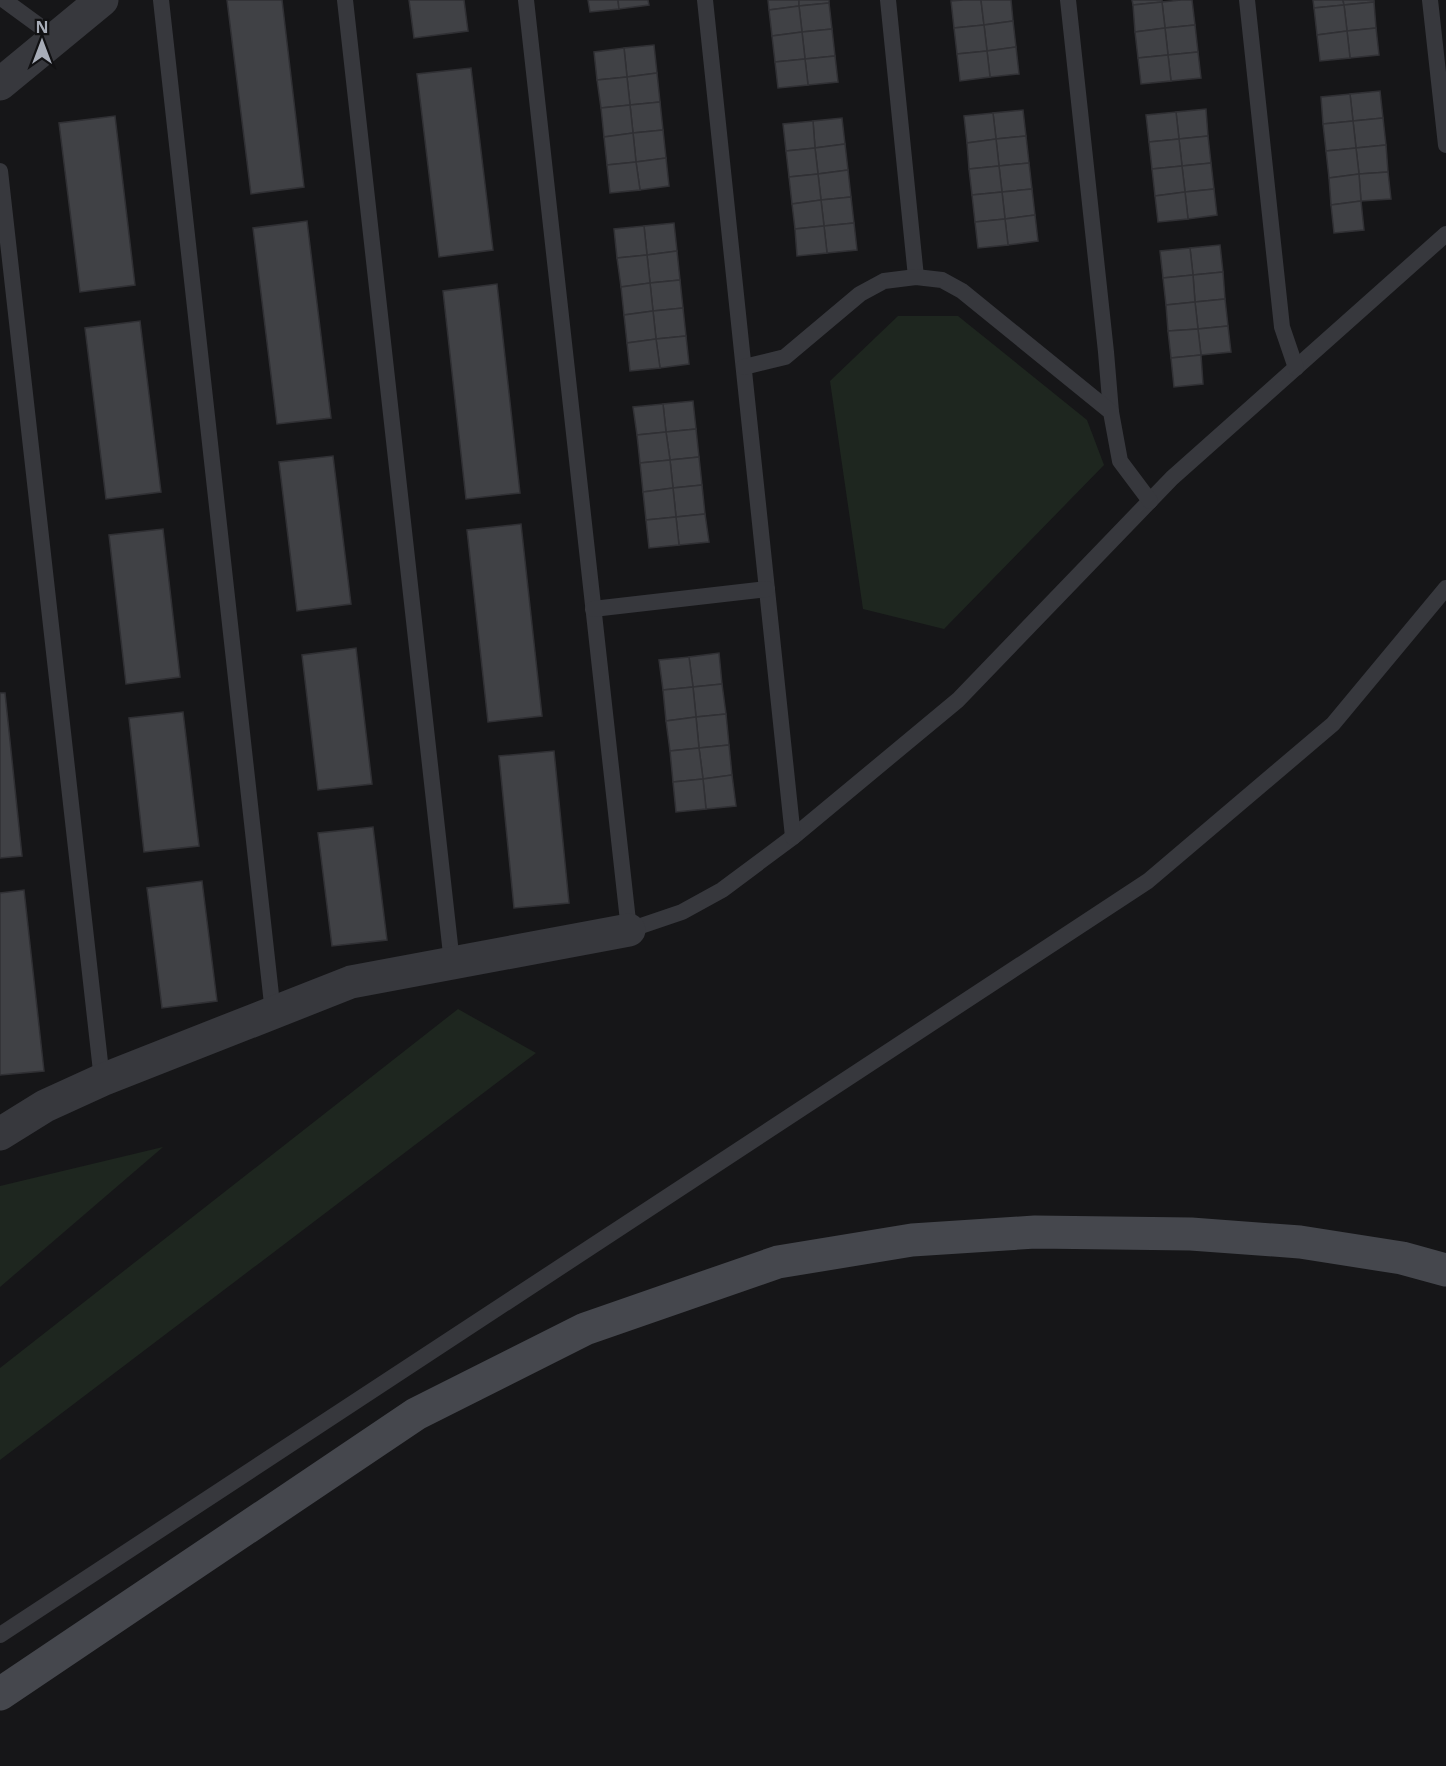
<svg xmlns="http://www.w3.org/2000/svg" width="1446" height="1766" font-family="'Noto Sans',sans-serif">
<rect width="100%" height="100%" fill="#161618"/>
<g fill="#1e261f">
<path d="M898 316H958L1087 420 1104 465 944 629 863 609 830 381Z"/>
<path d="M458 1009 536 1053 0 1460V1368Z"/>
<path d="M163 1147 0 1287V1186Z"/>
</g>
<g fill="#404145" stroke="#303034" stroke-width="1.5">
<path d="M227 0H282L304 187 251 194Z"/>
<path d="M409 0H464L468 31 414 38Z"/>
<path d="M588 0H618L619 9 590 12Z"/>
<path d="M618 0H648L649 5 619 9Z"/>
<path d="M768 0H799V6L769 10Z"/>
<path d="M799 0H829V3L799 6Z"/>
<path d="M963 0H981L984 25 954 28 951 1Z"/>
<path d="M981 0H1011L1013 21 984 25Z"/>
<path d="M1132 0H1162V2L1133 5Z"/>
<path d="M1181 0H1192L1195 25 1165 28 1162 2Z"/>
<path d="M1313 0H1343L1344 5 1314 8Z"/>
<path d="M1343 0H1374V2L1344 5Z"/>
<path d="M1162 2 1165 28 1135 32 1133 5Z"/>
<path d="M1374 2 1376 28 1347 31 1344 5Z"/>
<path d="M829 3 832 29 802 32 799 6Z"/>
<path d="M1344 5 1347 31 1317 35 1314 8Z"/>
<path d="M799 6 802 32 772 36 769 10Z"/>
<path d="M1013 21 1016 47 987 51 984 25Z"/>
<path d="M984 25 987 51 957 54 954 28Z"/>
<path d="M1195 25 1198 52 1168 55 1165 28Z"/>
<path d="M1165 28 1168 55 1138 58 1135 32Z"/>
<path d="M1376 28 1379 55 1350 58 1347 31Z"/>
<path d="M832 29 835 56 805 59 802 32Z"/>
<path d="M1347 31 1350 58 1320 61 1317 35Z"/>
<path d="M802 32 805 59 775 62 772 36Z"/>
<path d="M654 45 657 73 627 77 624 48Z"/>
<path d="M1016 47 1019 74 990 77 987 51Z"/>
<path d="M624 48 627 77 597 80 594 52Z"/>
<path d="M987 51 990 77 960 81 957 54Z"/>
<path d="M1198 52 1201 78 1171 81 1168 55Z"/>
<path d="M1168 55 1171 81 1141 84 1138 58Z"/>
<path d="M835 56 838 82 808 85 805 59Z"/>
<path d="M805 59 808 85 778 88 775 62Z"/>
<path d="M471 68 493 250 439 257 417 74Z"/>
<path d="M657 73 660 102 630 105 627 77Z"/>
<path d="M627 77 630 105 601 108 597 80Z"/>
<path d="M1380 91 1383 118 1353 121 1350 94Z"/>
<path d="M1350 94 1353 121 1323 124 1321 97Z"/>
<path d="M660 102 663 130 633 133 630 105Z"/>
<path d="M630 105 633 133 604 137 601 108Z"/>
<path d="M1206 109 1208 136 1179 139 1176 112Z"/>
<path d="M1023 110 1026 136 996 139 993 113Z"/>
<path d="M1176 112 1179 139 1149 142 1146 115Z"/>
<path d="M993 113 996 139 967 143 964 116Z"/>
<path d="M115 116 135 285 80 292 59 123Z"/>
<path d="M842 118 845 144 815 148 813 121Z"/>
<path d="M1383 118 1386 145 1356 148 1353 121Z"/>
<path d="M813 121 815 148 786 151 783 124Z"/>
<path d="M1353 121 1356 148 1326 151 1323 124Z"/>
<path d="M663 130 666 158 636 162 633 133Z"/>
<path d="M633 133 636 162 607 165 604 137Z"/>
<path d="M1026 136 1029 163 999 166 996 139Z"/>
<path d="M1208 136 1211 163 1182 166 1179 139Z"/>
<path d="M996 139 999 166 969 169 967 143Z"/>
<path d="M1179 139 1182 166 1152 169 1149 142Z"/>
<path d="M845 144 848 170 818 174 815 148Z"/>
<path d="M1386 145 1388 172 1359 174 1356 148Z"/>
<path d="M815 148 818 174 789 177 786 151Z"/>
<path d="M1356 148 1359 174 1329 178 1326 151Z"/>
<path d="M666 158 669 186 640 190 636 162Z"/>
<path d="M636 162 640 190 610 193 607 165Z"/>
<path d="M1029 163 1032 189 1002 192 999 166Z"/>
<path d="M1211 163 1214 189 1185 192 1182 166Z"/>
<path d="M999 166 1002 192 972 195 969 169Z"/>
<path d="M1182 166 1185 192 1155 196 1152 169Z"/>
<path d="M848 170 851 197 821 200 818 174Z"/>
<path d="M1388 172 1391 199 1361 201 1359 174Z"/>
<path d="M818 174 821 200 792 204 789 177Z"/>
<path d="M1359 174 1361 201 1331 205 1329 178Z"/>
<path d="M1032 189 1035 215 1005 219 1002 192Z"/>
<path d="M1214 189 1217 215 1188 219 1185 192Z"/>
<path d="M1002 192 1005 219 975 222 972 195Z"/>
<path d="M1185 192 1188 219 1158 222 1155 196Z"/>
<path d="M851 197 854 223 824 226 821 200Z"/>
<path d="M821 200 824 226 795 229 792 204Z"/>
<path d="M1361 201 1364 230 1334 233 1331 205Z"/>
<path d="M1035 215 1038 241 1008 245 1005 219Z"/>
<path d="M1005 219 1008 245 978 248 975 222Z"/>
<path d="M307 221 331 418 277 424 253 228Z"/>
<path d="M674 223 677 251 647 255 644 226Z"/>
<path d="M854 223 857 250 827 253 824 226Z"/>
<path d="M644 226 647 255 617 258 614 229Z"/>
<path d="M824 226 827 253 797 256 795 229Z"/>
<path d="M1220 245 1223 272 1193 275 1190 248Z"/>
<path d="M1190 248 1193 275 1163 278 1160 251Z"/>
<path d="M677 251 680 280 650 283 647 255Z"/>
<path d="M647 255 650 283 621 287 617 258Z"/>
<path d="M1223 272 1225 299 1195 302 1193 275Z"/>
<path d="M1193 275 1195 302 1166 305 1163 278Z"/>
<path d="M680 280 683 308 653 311 650 283Z"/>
<path d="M650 283 653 311 624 315 621 287Z"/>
<path d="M497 284 520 493 466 499 443 291Z"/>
<path d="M1225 299 1228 326 1198 329 1195 302Z"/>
<path d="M1195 302 1198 329 1168 331 1166 305Z"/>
<path d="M683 308 686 336 656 339 653 311Z"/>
<path d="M653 311 656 339 627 343 624 315Z"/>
<path d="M140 321 161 492 106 499 85 328Z"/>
<path d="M1228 326 1231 352 1201 355 1198 329Z"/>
<path d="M1198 329 1201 355 1171 358 1168 331Z"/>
<path d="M686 336 689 364 660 368 656 339Z"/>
<path d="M656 339 660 368 630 371 627 343Z"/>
<path d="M1201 355 1203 384 1174 387 1171 358Z"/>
<path d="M693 401 696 429 666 432 663 404Z"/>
<path d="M663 404 666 432 637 435 633 407Z"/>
<path d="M696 429 699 457 670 460 666 432Z"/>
<path d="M666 432 670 460 640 463 637 435Z"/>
<path d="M333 456 351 604 297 611 279 462Z"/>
<path d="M699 457 702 485 673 488 670 460Z"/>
<path d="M670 460 673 488 643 492 640 463Z"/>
<path d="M702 485 705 514 676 517 673 488Z"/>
<path d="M673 488 676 517 646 520 643 492Z"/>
<path d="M705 514 709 542 679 545 676 517Z"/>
<path d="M676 517 679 545 649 548 646 520Z"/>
<path d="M521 524 542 716 488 722 467 530Z"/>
<path d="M163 529 180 677 126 684 109 535Z"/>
<path d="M356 648 372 784 318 790 302 655Z"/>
<path d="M719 653 722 684 693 687 689 657Z"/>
<path d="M689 657 693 687 663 690 659 660Z"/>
<path d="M722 684 726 714 696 717 693 687Z"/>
<path d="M693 687 696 717 666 721 663 690Z"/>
<path d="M0 693H5L22 856 0 858Z"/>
<path d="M183 712 199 846 144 852 129 718Z"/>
<path d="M726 714 729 745 699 748 696 717Z"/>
<path d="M696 717 699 748 670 751 666 721Z"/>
<path d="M729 745 732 775 703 779 699 748Z"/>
<path d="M699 748 703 779 673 782 670 751Z"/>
<path d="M554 751 569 903 514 908 499 756Z"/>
<path d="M732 775 736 806 706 809 703 779Z"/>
<path d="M703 779 706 809 676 812 673 782Z"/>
<path d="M373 827 387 940 332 946 318 833Z"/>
<path d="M202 881 217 1001 162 1008 147 888Z"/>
<path d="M24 890 44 1071 0 1075V893Z"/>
</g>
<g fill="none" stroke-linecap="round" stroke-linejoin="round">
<g stroke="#37383d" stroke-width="16">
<path d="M4 0 56 38"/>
<path d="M161 0 273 1013"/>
<path d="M345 0 452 963"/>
<path d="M526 0 629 930 682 912 722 890 793 837 958 700 1172 478 1446 234"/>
<path d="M705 0 793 837"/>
<path d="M888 0 916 277"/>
<path d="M1068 0 1106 352 1111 412"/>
<path d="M1247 0 1282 327 1296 368"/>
<path d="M1430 0 1446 145"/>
<path d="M0 171 102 1080"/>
<path d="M744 367 785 357 860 294 884 281 916 277 942 280 962 291 1111 412 1120 461 1150 501"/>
<path d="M593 609 767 589"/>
<path d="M0 1635 1148 881 1333 724 1446 588"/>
</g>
<g stroke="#37383d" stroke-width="33">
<path d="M0 84 102 0"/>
<path d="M0 1134 45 1106 102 1080 351 982 629 930"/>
</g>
<path stroke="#45474d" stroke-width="33" d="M0 1694 416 1414 585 1329 778 1262 912 1240 1035 1232 1191 1234 1300 1242 1402 1258 1446 1270"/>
</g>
<g transform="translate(42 42)" stroke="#111113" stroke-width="4.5" paint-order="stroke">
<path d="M0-4.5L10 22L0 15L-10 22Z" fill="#a8adb8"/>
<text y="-9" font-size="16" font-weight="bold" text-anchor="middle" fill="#a8adb8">N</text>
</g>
</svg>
